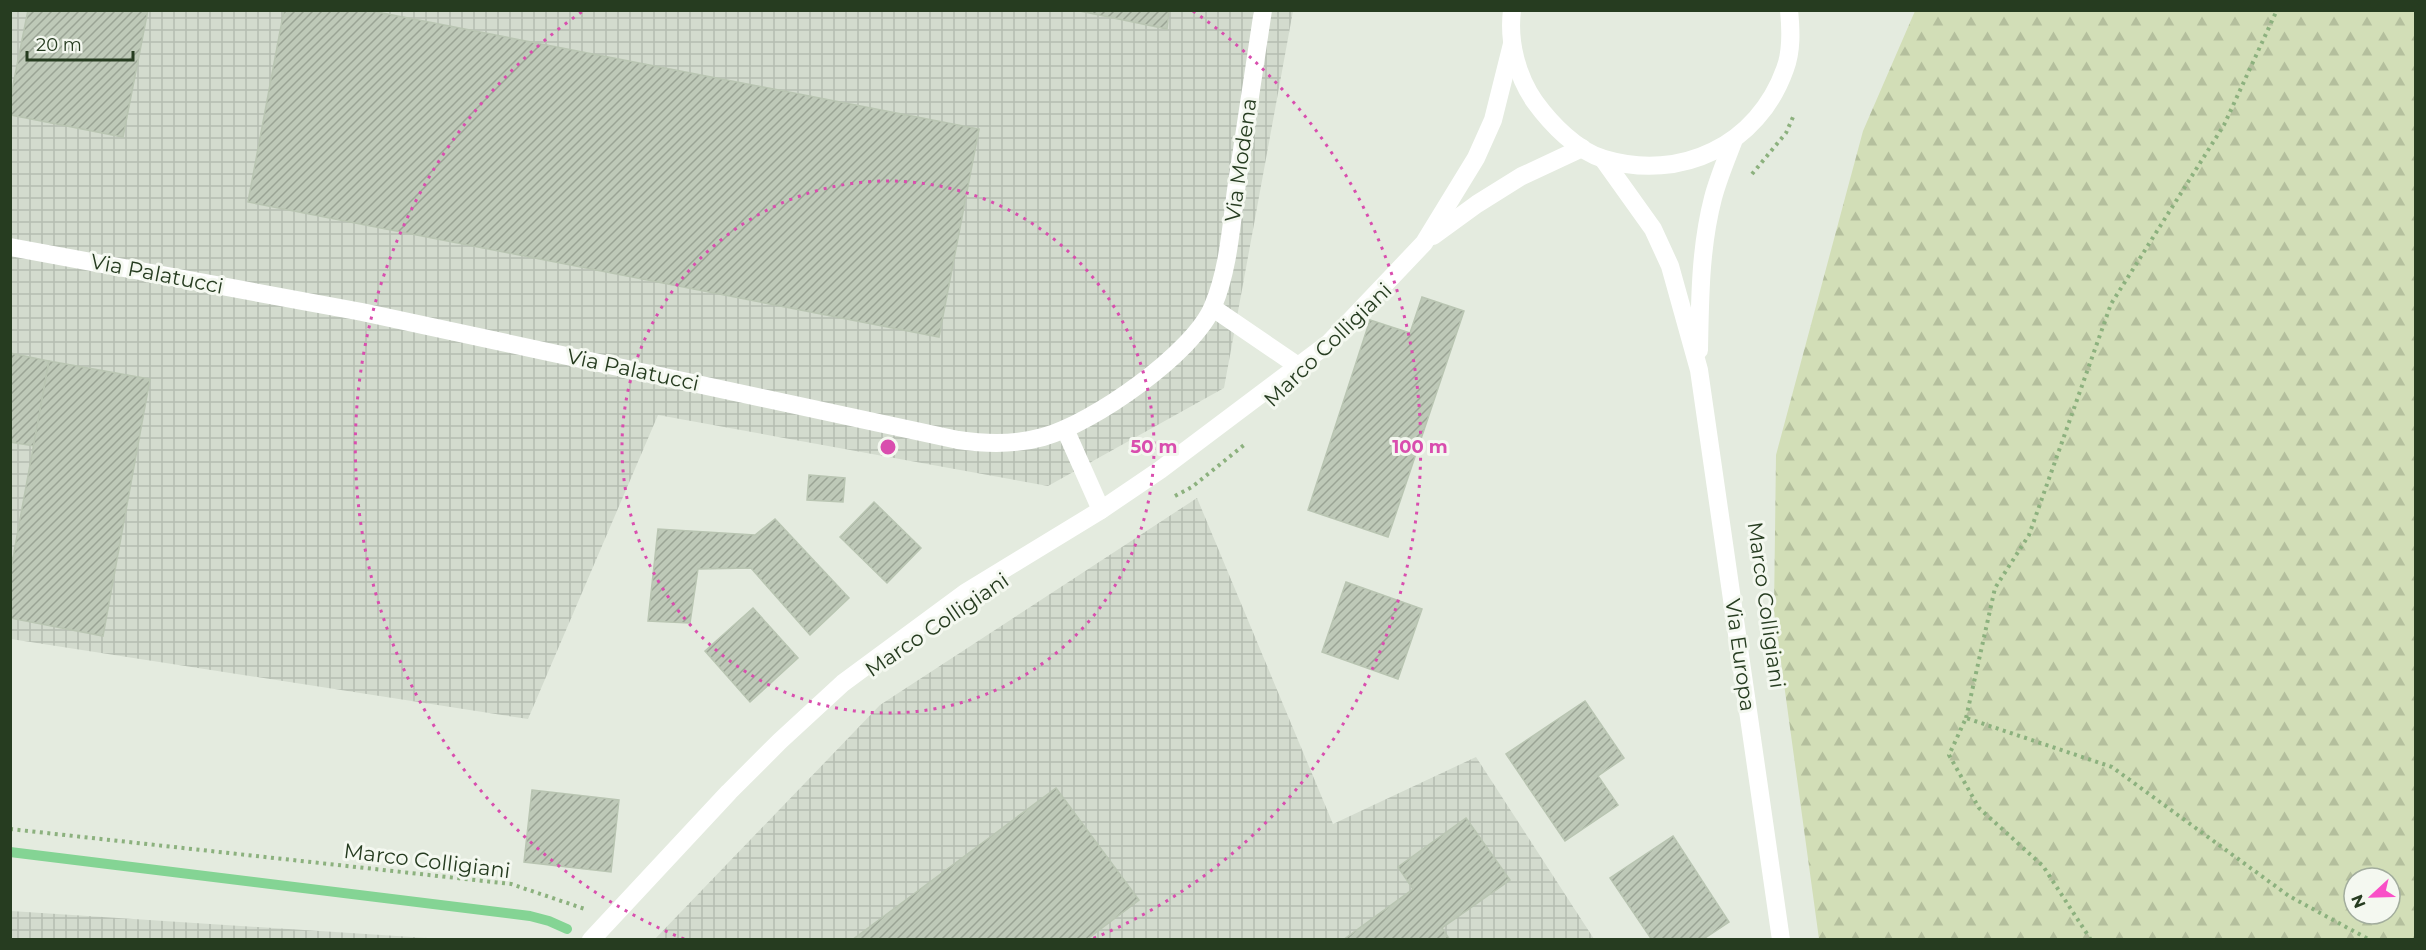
<svg xmlns="http://www.w3.org/2000/svg" width="2426" height="950" font-family="Montserrat,sans-serif">
<defs>
<pattern id="industrial-grid" width="8" height="8" patternUnits="userSpaceOnUse" patternTransform="scale(1.5)"><rect width="8" height="8" fill="#d3dbce"/><path d="M0 4h8M4 0v8" fill="none" stroke="#b5bdb1"/></pattern>
<pattern id="forest-firs" width="22" height="20" patternUnits="userSpaceOnUse" patternTransform="scale(1.5)"><rect width="22" height="20" fill="#d2deb7"/><path d="M5 1l3.5 6h-7zM16 11l3.5 6h-7z" fill="#b4bf9d"/></pattern>
<pattern id="building-hatch" width="6" height="6" patternUnits="userSpaceOnUse" patternTransform="scale(1.5)"><rect width="6" height="6" fill="#bec9b8"/><path d="M-1 1l2-2M0 6l6-6M5 7l2-2" fill="none" stroke="#9aa495"/></pattern>
</defs>
<rect width="100%" height="100%" fill="#e4ebdf"/>
<g fill="url(#industrial-grid)">
<path d="M10 11H1293L1224 388 1048 486 658 415 528 719 11 639Z"/>
<path d="M1197 498 1333 824 1476 757 1594 939 654 940 880 705Z"/>
<path d="M10 911H11L443 939H11Z"/>
</g>
<path fill="url(#forest-firs)" fill-rule="evenodd" d="M1915 11H2415V939H1819L1774 611 1776 455 1863 131ZM2354 878H2390V914H2354Z"/>
<g fill="none" stroke-linecap="round" stroke-linejoin="round">
<path stroke="#84d494" stroke-width="10" d="M10 852 530 916 549 921 567 929"/>
</g>
<g fill="url(#building-hatch)" stroke="#b9c5b2" stroke-width="1.5">
<path d="M28 10H148L123 137 10 115V100Z"/>
<path d="M284 10H367L979 129 939 337 248 202Z"/>
<path d="M1075 10H1169L1167 29Z"/>
<path d="M1422 297 1464 311 1388 537 1308 510 1370 320 1410 333Z"/>
<path d="M10 353 49 361 34 446 10 442Z"/>
<path d="M49 361 150 379 103 636 10 618V574Z"/>
<path d="M809 475 845 478 843 502 807 500Z"/>
<path d="M874 502 921 548 887 583 840 537Z"/>
<path d="M775 519 849 598 810 635 751 568 698 569 690 623 648 621 658 529 755 535Z"/>
<path d="M1346 582 1422 609 1398 679 1322 652Z"/>
<path d="M753 608 798 658 750 702 705 651Z"/>
<path d="M1585 701 1624 758 1598 776 1618 805 1565 841 1506 754Z"/>
<path d="M1056 788 1139 900 1086 940H852Z"/>
<path d="M532 790 619 800 611 872 524 862Z"/>
<path d="M1466 818 1510 880 1442 928 1450 940H1343L1413 889 1398 867Z"/>
<path d="M1673 836 1729 922 1702 940H1652L1610 878Z"/>
</g>
<g fill="none" stroke-linecap="round" stroke-linejoin="round">
<g stroke="#8cb17e" stroke-width="4" stroke-dasharray="3 4.5" stroke-linecap="butt">
<path d="M1752 174 1786 133 1793 117"/>
<path d="M1175 496 1192 487 1244 445"/>
<path d="M1966 718 1995 588 2029 535 2111 304 2224 125 2277 10"/>
<path d="M10 829 511 884 585 909"/>
<path d="M2091 940 2043 866 1979 808 1949 755 1966 718 2112 767 2289 896 2370 940"/>
</g>
<g stroke="#fff" stroke-width="18">
<path d="M10 247 362 312 958 440C986 444 1015 445 1043 437 1092 424 1194 353 1213 306 1228 271 1231 228 1236 190 1245 130 1254 70 1263 10"/>
<path d="M1213 308 1298 366"/>
<path d="M1065 429 1101 510"/>
</g>
<g stroke="#fff" stroke-width="18">
<path d="M1433 236 1477 204 1522 176 1582 148"/>
<path d="M591 940 729 792 780 741 843 683 965 593 1101 510 1160 470 1329 343 1424 243 1476 158 1493 120 1512 44"/>
</g>
<g stroke="#fff" stroke-width="18">
<path d="M1512 10C1508 42 1517 76 1535 102 1551 124 1577 151 1604 159 1681 182 1758 145 1785 69 1792 51 1791 30 1789 10"/>
<path d="M1603 159 1653 229 1670 266 1699 370 1781 940"/>
<path d="M1699 350C1700 300 1700 248 1713 198 1718 179 1726 160 1733 142"/>
</g>
</g>
<g fill="none" stroke="#d94dae" stroke-width="3" stroke-dasharray="3 6">
<circle cx="888" cy="447" r="266"/>
<path d="M684 939A532 532 0 0 1 583 11M1193 11A532 532 0 0 1 1092 939"/>
</g>
<g text-anchor="middle" stroke-width="6" stroke-linejoin="round" paint-order="stroke">
<g font-size="21" fill="#263c20" stroke="#f4f8f0">
<text transform="translate(1241 160) rotate(-82)" y="7">Via Modena</text>
<text transform="translate(157 274) rotate(11)" y="7">Via Palatucci</text>
<text transform="translate(1328 345) rotate(-44)" y="7">Marco Colligiani</text>
<text transform="translate(633 370) rotate(12)" y="7">Via Palatucci</text>
<text transform="translate(1766 605) rotate(82)" y="7">Marco Colligiani</text>
<text transform="translate(937 625) rotate(-34)" y="7">Marco Colligiani</text>
<text transform="translate(1740 655) rotate(82)" y="7">Via Europa</text>
<text transform="translate(427 861) rotate(7)" y="7">Marco Colligiani</text>
</g>
</g>
<circle cx="888" cy="447" r="9" fill="#d94dae" stroke="#f4f8f0" stroke-width="3"/>
<g font-size="18" text-anchor="middle" font-weight="bold" fill="#d94dae" stroke="#f4f8f0" stroke-width="6" stroke-linejoin="round" paint-order="stroke">
<text x="1154" y="453">50 m</text>
<text x="1420" y="453">100 m</text>
</g>
<rect width="2426" height="950" fill="none" stroke="#263c20" stroke-width="24"/>
<g transform="translate(2372 896) rotate(248)"><circle r="28" fill="#f4f8f0" stroke="#a2ad9d" stroke-width="1.5"/>
<path d="M0-4.5L10 22L0 15L-10 22Z" fill="#f950c7"/>
<text y="-9" font-size="16" font-weight="bold" text-anchor="middle" fill="#263c20">N</text>
</g>
<path d="M27 51v9h106v-9" fill="none" stroke="#263c20" stroke-width="3"/>
<text x="36" y="51" font-size="18" fill="#263c20" stroke="#f4f8f0" stroke-width="4.5" paint-order="stroke">20 m</text>
</svg>
